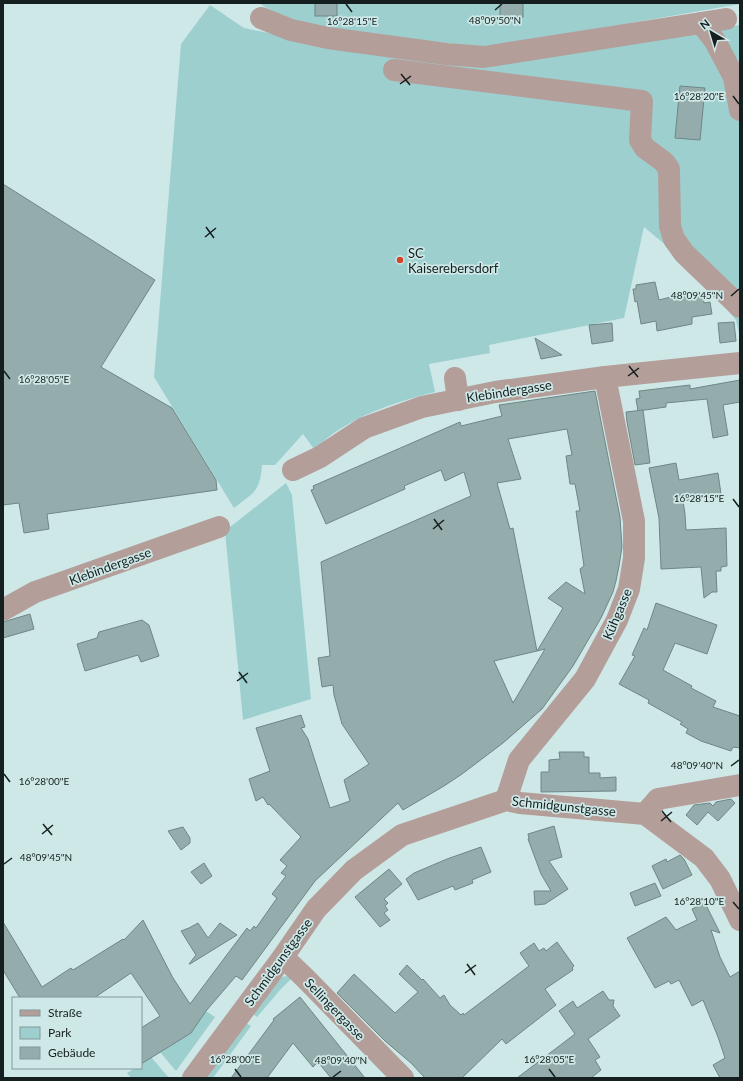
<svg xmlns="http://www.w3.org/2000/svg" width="743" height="1081" font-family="Lato,sans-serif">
<rect width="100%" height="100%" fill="#cee8e8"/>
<g fill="#9dcfcf">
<path d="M259 3H740V4L498 46 481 47 361 33 286 21Z"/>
<path d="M210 5 244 28 370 53 695 33 740 25V337L736 320 718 299 668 247 644 227 624 318 489 345 490 353 429 364 435 392C399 401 362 413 331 435 326 439 320 444 314 449L303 434 275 465H262C260 492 254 492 234 508L154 377 181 44Z"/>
<path d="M286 483 292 495 311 699 243 720 225 531Z"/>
<path d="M287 976 291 979 280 990 257 1017 253 1014 275 986 271 983 281 977Z"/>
<path d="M206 1011 215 1017 176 1071 160 1052 189 1033Z"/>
<path d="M243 1021 251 1026 213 1078H207L204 1075 221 1059 237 1037Z"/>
<path d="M151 1057 169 1078H131L127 1073 135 1068H141V1064Z"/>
</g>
<g fill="#94acac" stroke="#6e8686" fill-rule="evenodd">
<rect x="315" y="3" width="22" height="13"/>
<rect x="500" y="3" width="23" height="14"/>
<path d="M680 86 705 88 700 140 675 138Z"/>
<path d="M3 184 155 280 101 367 172 408 216 480 217 490 47 514 49 529 24 533 19 503 3 505Z"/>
<path d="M655 282 659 300 682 294 686 298 693 296 694 298 703 297 704 303 710 302 712 314 692 317V324L657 331 656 321 641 324 637 301 635 302 633 289H636V285Z"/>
<path d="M734 322 736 341 720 343 718 323Z"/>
<path d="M612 323 613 341 592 344 589 325Z"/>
<path d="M535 338 562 355 541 359Z"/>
<path d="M740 380V402L723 405 728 435 713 438 707 399 666 403V407L638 411 636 399 640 398 639 391 690 385V389Z"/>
<path d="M595 391 620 517 622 547 619 566 616 581 613 592 601 618 573 666 542 709 503 743 462 774 444 786 403 810 398 803 315 881 242 980 236 976 206 1011 191 1033 141 1064V1028L160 1016 131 973 94 998H20L3 970V922L42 987 71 968 73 970 123 939 124 940 143 920 173 978 190 1004 247 928 250 931 254 926 256 928 277 898 272 894 286 876 281 873 287 866 280 860 301 837 269 804 268 805 263 797 256 801 249 779 270 771 256 728 301 715 305 727 301 728 308 739 330 808 350 801 344 780 369 764 342 724 334 695 333 685 322 687 318 658 330 656 321 562 471 496 464 472 445 481 441 470 404 486 405 489 326 524 311 490 314 489 313 486 460 422 461 426 502 416 499 405ZM567 429 572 455 566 456 570 484H575L580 511H576L584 566 580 569 585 594 566 582 548 598 563 608 537 651 545 649 513 703 494 661 537 651 513 528 510 529 497 483 521 479 508 439Z"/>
<path d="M643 410 650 463 635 465 627 422 626 412Z"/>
<path d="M676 463 679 480 718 473 721 494 683 501 685 514 686 530 726 528 727 566 721 567V571H716L717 592H712L704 598 701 567 661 569 659 518 649 468Z"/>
<path d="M656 603 717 625 707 654 675 643 663 670 692 686 691 688 716 701 713 707 740 716V748L733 747 731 751 701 741 686 733 688 729 680 724 682 722 648 703 649 700 619 684 635 656 632 655 644 628 647 630Z"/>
<path d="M30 614 34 629 3 638V622Z"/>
<path d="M142 620 149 625 159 656 141 662 138 655 85 671 77 644 97 638 99 632Z"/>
<path d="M559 752H584V757H589V773H600V778L616 777V791L541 792V772H549V760L560 759Z"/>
<path d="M731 799 735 803 718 821 708 812 697 825 686 815 694 805 710 803 713 806 716 802Z"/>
<path d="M554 826 562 857 549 861 568 889 545 904 535 905 534 891H551L541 874 528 839H529L528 834Z"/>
<path d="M183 827 190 838V843L181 850 168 831Z"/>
<path d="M481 847 491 872 472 880 473 883 455 890 453 886 418 900 406 879 414 873 447 859Z"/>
<path d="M680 855 684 859 692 875 663 889 652 866 666 859 667 862Z"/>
<path d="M204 863 212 876 201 884 191 872Z"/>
<path d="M389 869 402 884 384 899 388 903 385 906 388 910 384 913 390 920 380 927 355 897Z"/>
<path d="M655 883 661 896 635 906 630 893Z"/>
<path d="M705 903 720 933 711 930 720 957 730 977 740 971V1078H720L713 1065 725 1058 718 1037 703 1000 692 1006 679 980 671 984 669 981 655 988 627 938 666 917 676 930 697 920 692 909Z"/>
<path d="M198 923 208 938 220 923 237 935 190 964H189L196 955 181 931 189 928Z"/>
<path d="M557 942 574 966 572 968 573 970 545 989 556 1005 506 1044 502 1039 462 1078H425L411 1063 385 1041 337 993 354 974 395 1013 418 992 399 974 407 965 422 980 423 979 440 998 444 995 450 1005 461 1015 463 1013 464 1015 529 966 520 953 534 943 539 951 544 948 546 951Z"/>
<path d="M603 991 609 1000H614L613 1006 620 1016 588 1039 600 1057 595 1060 601 1070 591 1078H517L575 1034 559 1011 573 1001 577 1008Z"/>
<path d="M300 997 365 1078H331L318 1062 313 1067 293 1043 267 1078H231L274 1020 273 1019Z"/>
</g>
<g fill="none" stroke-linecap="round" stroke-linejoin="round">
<g stroke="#b49e99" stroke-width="22">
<path d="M261 18 291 30 328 38 446 54 484 57 701 23 715 41 734 77 740 110"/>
<path d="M701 23 726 19"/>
<path d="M394 70 642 101 640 140 645 148 664 162 669 169 670 226 674 239 684 253 740 307"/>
<path d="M455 378 458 400"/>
<path d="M293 470 320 457 364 428 422 407 495 392 605 377 740 363"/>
<path d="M3 610 35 592 219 527"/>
<path d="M506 800 519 760 585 679 617 620 629 589 634 558V521L605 377"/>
<path d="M645 814 658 799 740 785"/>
<path d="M283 957 305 978 403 1078"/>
<path d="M193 1078 283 957 316 909 354 870 402 835 506 800 520 803 645 814 704 858 720 879 740 920"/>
</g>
</g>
<path fill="none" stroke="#151f1f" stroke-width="1.5" d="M346 4 352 12M495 10 502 4M401 74 410 85M400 84 411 76M733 96 739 104M206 227 214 238M205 237 216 228M731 296 739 289M629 366 638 377M4 371 10 379M628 376 639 368M733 499 739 507M434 519 442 530M433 529 444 520M239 672 247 683M237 681 248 673M731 766 739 760M4 774 10 782M662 811 671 822M661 821 672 812M43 824 52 835M42 834 53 825M4 864 12 858M733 902 739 909M467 964 475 975M465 973 476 965M235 1069 241 1077M549 1069 555 1077M333 1077 341 1071"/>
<circle fill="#d14628" stroke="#cee8e8" stroke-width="1.5" cx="400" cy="260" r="4"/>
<g text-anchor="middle" stroke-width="3.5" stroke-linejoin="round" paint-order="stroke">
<g font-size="13" fill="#151f1f" stroke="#cee8e8" text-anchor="start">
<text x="408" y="258">SC<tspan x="408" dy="15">Kaiserebersdorf</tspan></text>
</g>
<g font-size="13" fill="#151f1f" stroke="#cee8e8">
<text transform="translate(509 391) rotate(-9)" y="5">Klebindergasse</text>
<text transform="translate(110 566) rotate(-20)" y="5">Klebindergasse</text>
<text transform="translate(617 614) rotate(-67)" y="5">Kühgasse</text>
<text transform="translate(564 806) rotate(6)" y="5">Schmidgunstgasse</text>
<text transform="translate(278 962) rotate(-54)" y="5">Schmidgunstgasse</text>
<text transform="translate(335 1009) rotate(46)" y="5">Sellingergasse</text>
</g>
</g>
<g font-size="10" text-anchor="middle" fill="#151f1f" stroke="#cee8e8" stroke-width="3.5" stroke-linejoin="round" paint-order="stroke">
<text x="495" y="24">48°09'50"N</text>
<text x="352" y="25">16°28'15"E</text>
<text x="699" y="100">16°28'20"E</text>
<text x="697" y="299">48°09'45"N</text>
<text x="44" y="383">16°28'05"E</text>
<text x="699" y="502">16°28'15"E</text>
<text x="697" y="769">48°09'40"N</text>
<text x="44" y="785">16°28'00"E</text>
<text x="46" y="861">48°09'45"N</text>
<text x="699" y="905">16°28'10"E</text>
<text x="235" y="1063">16°28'00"E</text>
<text x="549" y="1063">16°28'05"E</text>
<text x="341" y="1064">48°09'40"N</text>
</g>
<rect width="743" height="1081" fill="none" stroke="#151f1f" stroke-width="8"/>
<rect x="12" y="997" width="130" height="72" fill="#cee8e8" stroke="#849898"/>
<rect x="20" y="1010" width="20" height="6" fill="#b49e99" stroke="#849898"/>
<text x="48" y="1017" font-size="12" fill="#151f1f">Straße</text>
<rect x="20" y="1027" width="20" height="12" fill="#9dcfcf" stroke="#849898"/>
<text x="48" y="1037" font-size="12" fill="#151f1f">Park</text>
<rect x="20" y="1047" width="20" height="12" fill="#94acac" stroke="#849898"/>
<text x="48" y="1057" font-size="12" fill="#151f1f">Gebäude</text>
<g transform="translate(711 32) rotate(322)" stroke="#cee8e8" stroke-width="3" paint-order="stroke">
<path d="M0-3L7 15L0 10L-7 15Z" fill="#151f1f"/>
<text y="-6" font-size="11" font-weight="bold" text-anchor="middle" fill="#151f1f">N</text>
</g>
</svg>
